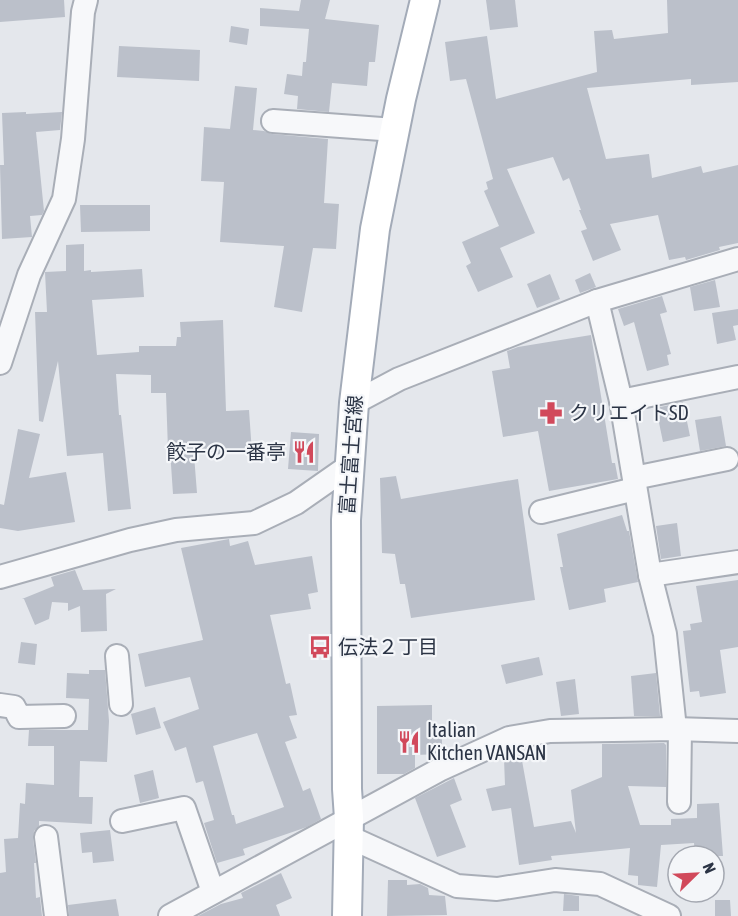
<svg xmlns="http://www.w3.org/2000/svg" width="738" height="916" font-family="'Asap Condensed','Noto Sans JP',sans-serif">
<rect width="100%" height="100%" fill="#e4e7ec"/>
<g fill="#bbc0ca" fill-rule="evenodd">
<path d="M0 0H64L65 17 0 22Z"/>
<path d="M301 0H330L325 19 379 25 375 62H369L367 86 332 83 329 112 297 109 298 96 284 94 287 74 302 76 303 62H306L309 29 260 26V8L299 11Z"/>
<path d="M486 0H515L518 27 490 30Z"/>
<path d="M667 0H738V82L691 85V79L587 88 606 159 649 154 652 178 701 166 703 173 738 165V243L719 247 720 250 686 260 685 257 669 260 658 215 610 224 621 250 593 261 581 231 587 229 579 210H581L569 178 563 181 553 157 507 169 535 233 500 248 513 277 478 292 466 266 471 263 462 242 499 226 484 191 488 189 486 182 493 179 466 79 450 81 445 42 487 36 496 99 597 72 594 31 612 30 614 39 668 33Z"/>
<path d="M231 26 249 29 247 45 229 42Z"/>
<path d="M119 46 200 50 199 81 117 77Z"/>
<path d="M235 86 257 88 253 130 264 131 272 134 328 139 324 203 339 204 336 249 313 248 302 312 274 307 284 246 220 242 224 182 201 181 204 127 230 129Z"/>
<path d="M26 112V114L62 112 60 130 36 132 44 211 42 215 30 216 32 237 2 239 0 165H4L2 113Z"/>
<path d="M80 205H150V231L81 232Z"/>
<path d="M84 244V271L91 270V272L142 269 144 297 92 300 97 355 139 352V346H176L177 337H181L180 322 223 320 226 411 249 410 252 453 194 455 197 493 173 494 170 450H168L166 393H151V375L116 374 119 415H121L131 509 108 511 103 453 67 456 58 361 43 422 39 421 35 312H47L45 272 66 271V245Z"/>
<path d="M590 273 596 287 580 293 575 280Z"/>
<path d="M550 274 560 299 537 308 527 284Z"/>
<path d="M715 280 720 307 694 311 690 287Z"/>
<path d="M662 296 667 312 660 314 671 354 667 355 669 365 647 371 634 322 624 326 618 309Z"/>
<path d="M738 309V325L733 326 736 340 717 344 712 313Z"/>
<path d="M591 335 612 463H615L618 479 549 491 538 431 503 437 492 371 510 368 507 351 518 347Z"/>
<path d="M683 402 690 436 663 442 656 408Z"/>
<path d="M721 416 726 446 700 451 695 420Z"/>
<path d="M18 429 40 434 29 478 66 472 75 522 18 531 0 528V504L4 505Z"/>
<path d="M291 432 319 434 318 471 288 469Z"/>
<path d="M396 476 401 499 518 479 535 600 411 618 405 584H400L395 554 382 553 380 478Z"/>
<path d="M622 515 627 531H629L638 582 604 589 606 602 569 610 560 567H563L557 534Z"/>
<path d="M677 523 681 556 661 559 656 526Z"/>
<path d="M229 539 230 546 248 541 255 565 312 556 318 592 308 594 311 609 270 615 286 684 290 683 297 715 289 716 297 738 285 742 303 791 310 788 321 819 307 827 243 849 245 855 217 863 204 823 214 820 203 781 196 783 186 747 175 751 163 722 199 709 190 677 145 687 138 654 203 640 181 548ZM257 733 284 807 236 824 234 815H232L213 746Z"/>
<path d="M75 570 83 590 116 589 106 594 107 631 81 632 80 606 68 611V603L52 602 49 619 35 625 24 599H22L54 586 51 577Z"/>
<path d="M738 580V647L720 650 726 693 700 697 699 691 690 692 683 631 691 630 690 624 702 622 696 586Z"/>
<path d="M21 642 37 644 35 665 18 663Z"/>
<path d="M539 657 543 675 506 684 501 665Z"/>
<path d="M89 670H105L109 721 107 762 80 761 79 797H93L92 824 39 821V826L34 831 33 839 36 863H34L36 898 40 897 42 916H0V873L6 872 4 839 18 838 20 803 25 804 26 783 54 785V746H28L29 730H88L89 699 66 698 67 673 89 674Z"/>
<path d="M656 673 660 716H634L631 676Z"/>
<path d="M575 679 579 714 561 716 556 682Z"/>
<path d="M432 705V728H442V754L415 755V768L404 774H377V706Z"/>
<path d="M155 707 161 728 136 735 131 714Z"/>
<path d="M664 743 666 745V787L628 786 640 825H671V819L697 818V804L719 803 723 856H695L694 843 661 845 657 887 638 885V876L628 875 630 848 551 856 552 860 519 865 511 808 492 811 486 789 505 785 504 759 521 755 534 827 571 821 576 833 571 790 602 777V744Z"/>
<path d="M153 770 159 798 140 803 134 775Z"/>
<path d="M454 778 462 800 450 805 466 847 437 857 415 798Z"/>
<path d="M110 830 114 861 93 863 92 852 82 853 80 833Z"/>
<path d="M281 873 292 898 276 905 280 916H198L221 904 243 898 241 893Z"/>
<path d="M388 880H407V885L420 884 428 888 429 895 445 896 447 915 387 916Z"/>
<path d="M564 894 579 896V911H563Z"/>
<path d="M116 899 119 916H69L68 905Z"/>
<path d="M715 900H730L731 916H715Z"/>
</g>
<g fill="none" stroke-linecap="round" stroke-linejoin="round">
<g stroke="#a9aeb7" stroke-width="26">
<g id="minor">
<path d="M273 121 395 130"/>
<path d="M597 301 621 401 650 575 665 634 675 729"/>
<path d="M0 363 29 275 64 199 73 139 83 12 86 0"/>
<path d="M621 401 738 377"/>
<path d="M354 403 399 379 597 301 738 259"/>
<path d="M634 478 727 459"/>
<path d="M541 512 635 489"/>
<path d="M650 575 738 562"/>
<path d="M0 577 130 540 176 530 254 523 296 503 349 466"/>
<path d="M117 656 121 704"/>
<path d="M0 705 14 707 19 717 64 716"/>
<path d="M679 802 680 729"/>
<path d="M122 821 184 808 213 892"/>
<path d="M347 836 457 886 497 889 555 880 600 884 669 916"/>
<path d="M46 837 56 916"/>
<path d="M170 916 439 770 509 738 550 731 675 729 738 731"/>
</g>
</g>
<g stroke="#a3abb8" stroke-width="32">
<path id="major" d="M347 916 349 818 347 789 346 520 354 403 375 229 401 99 425 0"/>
</g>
<use href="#minor" stroke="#f7f8fa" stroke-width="22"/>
<use href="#major" stroke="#fff" stroke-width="28"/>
</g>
<defs>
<g id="pharmacy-bare" transform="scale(1.8)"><path d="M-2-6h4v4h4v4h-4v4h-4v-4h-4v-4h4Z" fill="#d1495b" stroke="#f4f6f9" stroke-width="2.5" paint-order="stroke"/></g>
<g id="restaurant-bare" transform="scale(1.8)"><path d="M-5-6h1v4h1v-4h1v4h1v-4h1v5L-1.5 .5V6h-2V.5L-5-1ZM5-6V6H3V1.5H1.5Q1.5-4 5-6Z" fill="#d1495b" stroke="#f4f6f9" stroke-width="2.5" paint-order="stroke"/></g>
<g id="bus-bare" transform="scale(1.8)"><path d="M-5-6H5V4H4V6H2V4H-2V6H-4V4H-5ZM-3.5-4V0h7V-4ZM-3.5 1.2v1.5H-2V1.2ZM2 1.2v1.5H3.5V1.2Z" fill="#d1495b" stroke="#f4f6f9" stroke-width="2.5" paint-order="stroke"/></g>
</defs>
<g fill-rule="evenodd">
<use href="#pharmacy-bare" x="551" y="413"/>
<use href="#restaurant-bare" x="304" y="452"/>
<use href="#bus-bare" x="320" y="647"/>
<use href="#restaurant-bare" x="409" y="742"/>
</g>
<g text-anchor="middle" stroke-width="4.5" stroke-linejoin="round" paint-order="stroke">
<g font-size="20" fill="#2b3445" stroke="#f4f6f9" text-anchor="start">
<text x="569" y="420">クリエイトSD</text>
<text x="286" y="459" text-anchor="end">餃子の一番亭</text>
<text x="338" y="654">伝法２丁目</text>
<text x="427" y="737">Italian<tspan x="427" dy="23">Kitchen VANSAN</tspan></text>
</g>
<g font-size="20" fill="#2b3445" stroke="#f4f6f9">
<text transform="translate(351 455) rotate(-86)" y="7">富士富士宮線</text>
</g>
</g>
<g transform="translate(696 874) rotate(66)"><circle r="28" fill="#f4f6f9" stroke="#a4a8b1" stroke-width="1.5"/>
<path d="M0-4.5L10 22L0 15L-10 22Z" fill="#d1495b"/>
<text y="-9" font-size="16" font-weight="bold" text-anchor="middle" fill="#2b3445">N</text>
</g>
</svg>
